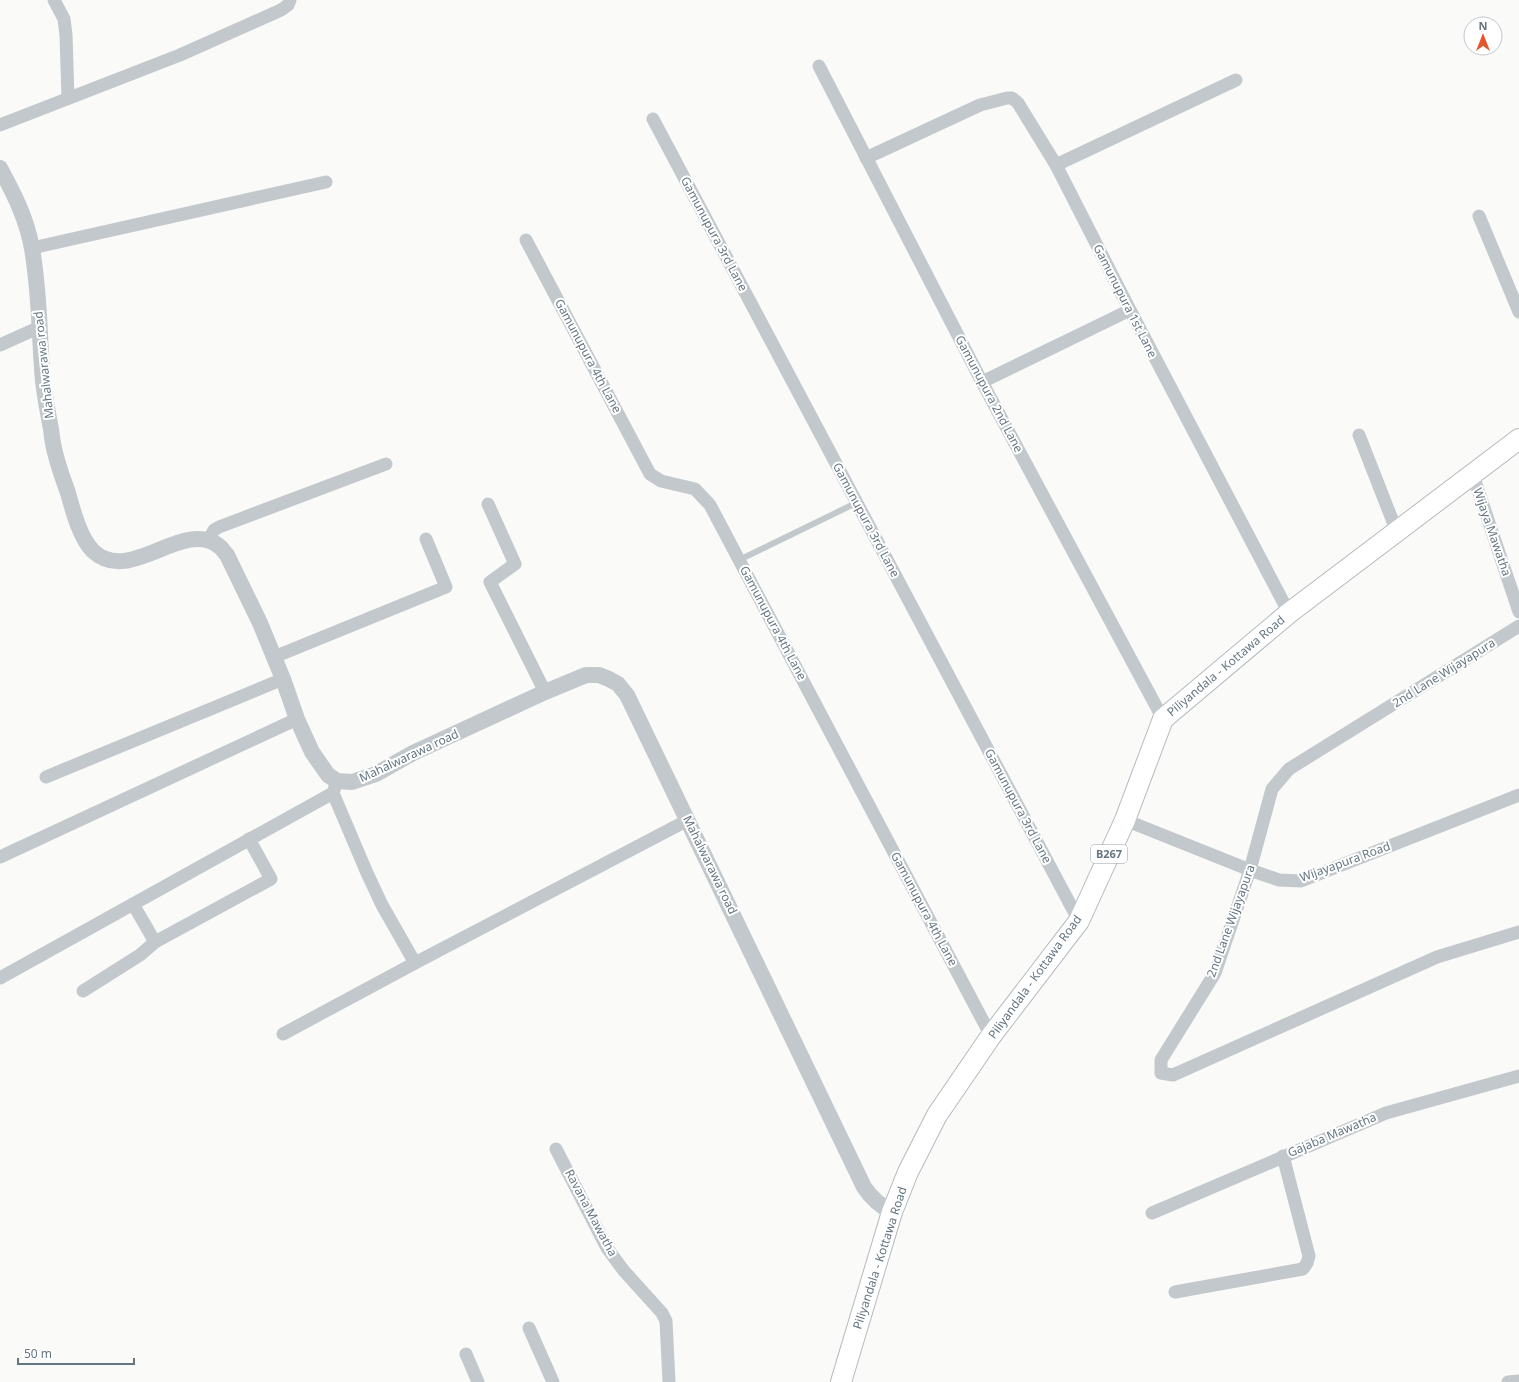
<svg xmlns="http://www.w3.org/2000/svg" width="1519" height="1382" font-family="'Noto Sans',sans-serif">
<rect width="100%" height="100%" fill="#fafaf8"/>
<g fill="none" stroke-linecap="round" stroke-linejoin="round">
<g stroke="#b5babe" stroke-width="22">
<path id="primary" d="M841 1382 892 1212 908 1172 937 1115 991 1036 1079 921 1125 820 1163 719 1289 613 1519 439"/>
</g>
<path stroke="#c3c8cc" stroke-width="6" d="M739 560 856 503"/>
<g stroke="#c3c8cc" stroke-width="13">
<path d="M54 0 64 19 66 35 68 98"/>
<path d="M819 66 982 382 1163 719"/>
<path d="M1236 80 1056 165 1130 310 1289 613"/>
<path d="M653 119 1079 921"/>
<path d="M0 125 180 55 281 10 288 5 290 0"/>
<path d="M866 158 980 105 1007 98H1012L1018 103 1056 165"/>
<path d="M1479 216 1519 312"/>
<path d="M526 240 650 474 661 481 695 489 710 505 991 1036"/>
<path d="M32 248 326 182"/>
<path d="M0 345 40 327"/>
<path d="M982 382 1130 310"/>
<path d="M1359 435 1397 532"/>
<path d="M1473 475 1519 612"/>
<path d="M488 504 515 564 490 582 545 692"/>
<path d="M208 541 214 530 219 527 386 464"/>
<path d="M1519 626 1289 769 1272 789 1250 870 1215 973 1161 1060V1073L1173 1075 1437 957 1519 932"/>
<path d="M274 657 446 587 426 539"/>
<path d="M46 777 283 679"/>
<path d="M1125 820 1250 870 1279 880 1301 881 1519 795"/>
<path d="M0 857 297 719"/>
<path d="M133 904 155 942 271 879 249 839"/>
<path d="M415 963 688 820"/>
<path d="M0 978 333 793 337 781"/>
<path d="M83 991 140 955 155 942"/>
<path d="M283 1034 415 963 382 905 367 873 333 793"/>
<path d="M556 1149 607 1248 624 1271 662 1313 666 1321 669 1382"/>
<path d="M1152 1213 1386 1113 1519 1076"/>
<path d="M1175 1292 1303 1269 1307 1263 1309 1256 1283 1156"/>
<path d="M529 1328 553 1382"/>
<path d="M466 1354 478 1382"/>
<path d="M1508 1382 1519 1381"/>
</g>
<path stroke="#c3c8cc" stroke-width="16" d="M0 168C14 194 27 219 32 249 40 293 39 337 43 381 45 397 48 414 51 429 52 438 53 447 56 456 59 469 64 481 68 493 73 511 80 538 93 551 130 586 182 518 219 546 222 548 224 552 227 555L260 623 283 679 297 719 312 752 328 775 337 781 352 782 376 774 413 753 545 692 586 675H599L609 679 618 684 627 695 864 1187C872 1199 880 1206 892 1212"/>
<use href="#primary" stroke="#fff" stroke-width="20"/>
</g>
<g text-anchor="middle" stroke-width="4" stroke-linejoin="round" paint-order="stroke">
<rect fill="#fff" stroke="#939fa8" stroke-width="1" x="1091" y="845" width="36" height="18" rx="3"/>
<g font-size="11" font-weight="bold" fill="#657683">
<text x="1109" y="858">B267</text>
</g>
<g font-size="12" fill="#657683" stroke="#fff">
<text transform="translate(714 234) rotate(62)" y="4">Gamunupura 3rd Lane</text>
<text transform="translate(1125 301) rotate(63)" y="4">Gamunupura 1st Lane</text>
<text transform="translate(588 356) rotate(62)" y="4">Gamunupura 4th Lane</text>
<text transform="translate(44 365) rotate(-96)" y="4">Mahalwarawa road</text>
<text transform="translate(989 394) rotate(62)" y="4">Gamunupura 2nd Lane</text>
<text transform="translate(866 520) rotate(62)" y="4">Gamunupura 3rd Lane</text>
<text transform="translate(1492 532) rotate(71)" y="4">Wijaya Mawatha</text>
<text transform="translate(773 623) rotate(62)" y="4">Gamunupura 4th Lane</text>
<text transform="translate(1226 666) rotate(-40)" y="4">Piliyandala - Kottawa Road</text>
<text transform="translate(1444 673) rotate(-32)" y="4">2nd Lane Wijayapura</text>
<text transform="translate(409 756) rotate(-25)" y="4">Mahalwarawa road</text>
<text transform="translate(1018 806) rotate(62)" y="4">Gamunupura 3rd Lane</text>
<text transform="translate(1345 862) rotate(-20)" y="4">Wijayapura Road</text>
<text transform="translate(710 865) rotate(64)" y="4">Mahalwarawa road</text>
<text transform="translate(924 909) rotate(62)" y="4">Gamunupura 4th Lane</text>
<text transform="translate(1231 921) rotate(-70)" y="4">2nd Lane Wijayapura</text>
<text transform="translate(1035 977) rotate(-54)" y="4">Piliyandala - Kottawa Road</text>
<text transform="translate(1332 1135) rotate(-23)" y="4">Gajaba Mawatha</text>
<text transform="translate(591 1213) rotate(62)" y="4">Ravana Mawatha</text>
<text transform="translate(880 1258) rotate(-72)" y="4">Piliyandala - Kottawa Road</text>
</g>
</g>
<g transform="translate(1483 36)"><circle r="19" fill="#ffffff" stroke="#c1c8cd"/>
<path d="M0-3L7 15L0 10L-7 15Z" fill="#e4572e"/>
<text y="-6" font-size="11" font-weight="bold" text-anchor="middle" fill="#657683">N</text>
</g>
<path d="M18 1358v6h116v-6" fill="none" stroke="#657683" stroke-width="2"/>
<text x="24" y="1358" font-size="12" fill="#657683" stroke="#ffffff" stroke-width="3" paint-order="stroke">50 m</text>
</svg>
